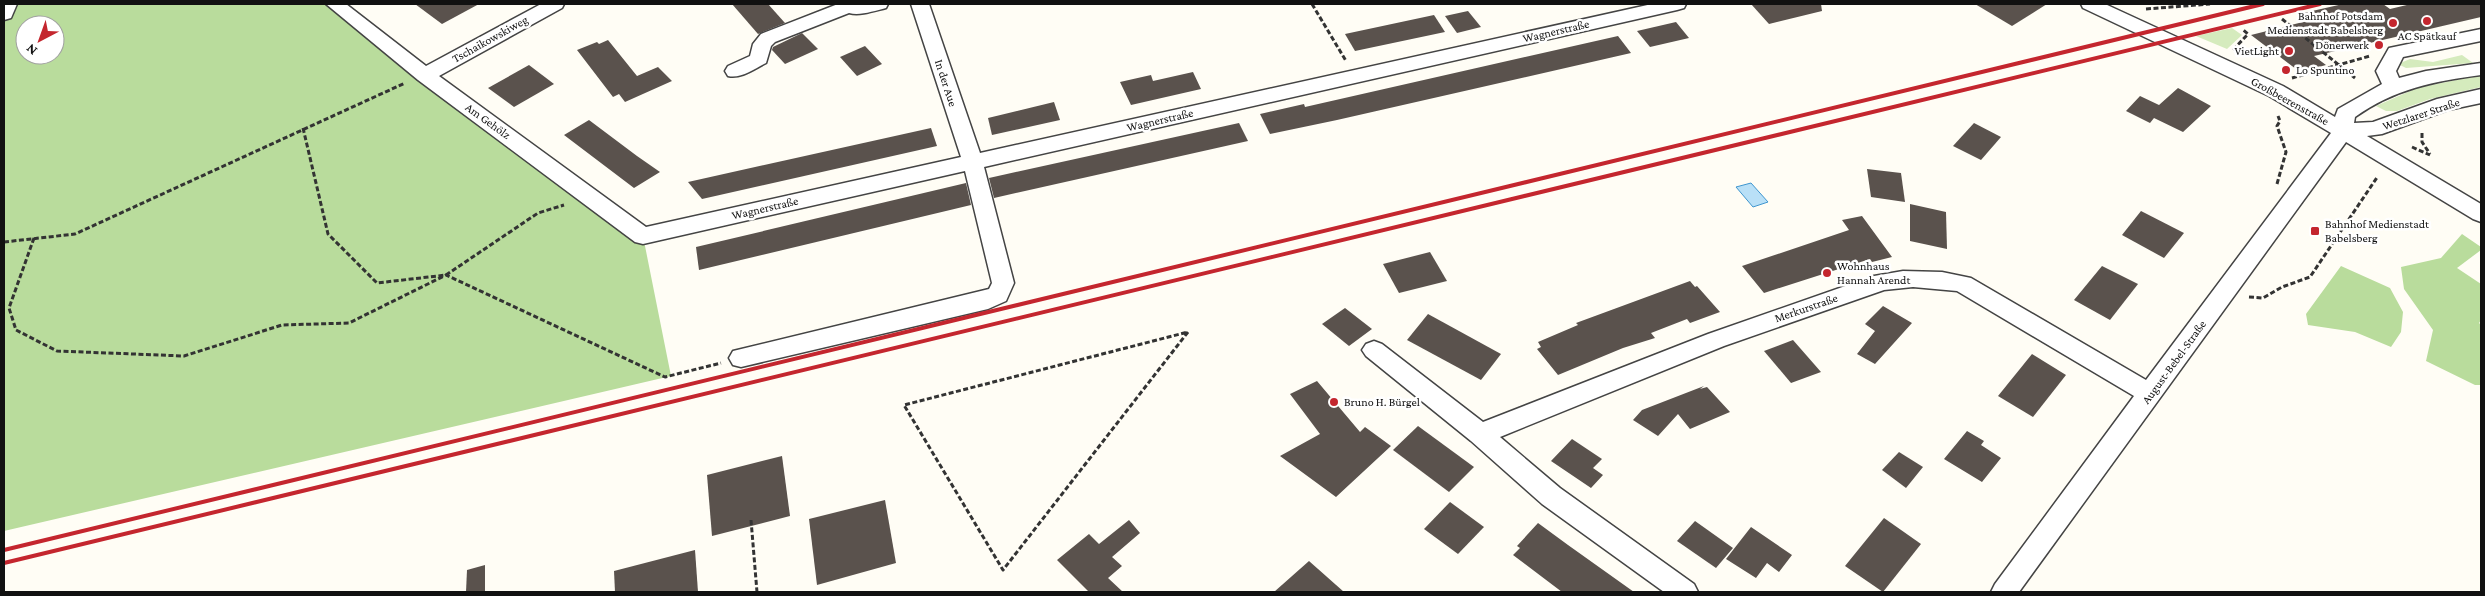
<svg xmlns="http://www.w3.org/2000/svg" width="2485" height="596" font-family="'Crimson Pro',serif">
<rect width="100%" height="100%" fill="#fffdf5"/>
<g fill="#d5ebbd">
<path d="M2232 28 2242 35 2227 49 2196 36Z"/>
<path d="M2462 55 2473 63 2406 68 2398 64 2410 59 2433 62Z"/>
<path d="M2481 75V87L2430 99 2397 111H2386L2376 106 2417 88Z"/>
</g>
<g fill="#b9dc9c" fill-rule="evenodd">
<path d="M8 4H335L425 75 643 236 671 376 4 531V14ZM25 25H55V55H25Z"/>
<path d="M2462 234 2481 247V250L2457 268 2481 284V320L2479 323 2481 325V385H2475L2426 361 2433 330 2404 289 2401 267 2441 258Z"/>
<path d="M2341 266 2390 288 2403 312 2401 332 2391 347 2355 332 2308 325 2306 314Z"/>
</g>
<path fill="#b9e0f7" stroke="#3f96cf" d="M1751 183 1768 202 1753 207 1736 187Z"/>
<g fill="#5a524d">
<path d="M415 4H479L442 24Z"/>
<path d="M732 4H768L785 23 758 34Z"/>
<path d="M1751 4H1821L1822 11 1769 24Z"/>
<path d="M1975 4H2047L2012 26Z"/>
<path d="M2343 4H2383L2390 9 2411 4H2481V17L2314 56 2326 65 2300 72 2251 35 2307 21 2299 14Z"/>
<path d="M1468 11 1481 27 1457 33 1445 16Z"/>
<path d="M1434 15 1445 32 1355 51 1345 34Z"/>
<path d="M1676 22 1689 38 1650 47 1637 31Z"/>
<path d="M802 33 818 49 785 64 772 50 773 47Z"/>
<path d="M1618 36 1631 53 1337 120 1270 134 1260 114 1304 104 1305 107Z"/>
<path d="M608 40 637 76 658 67 672 81 625 102 619 94 613 97 577 50 597 42 599 44Z"/>
<path d="M865 46 882 64 857 76 840 57Z"/>
<path d="M529 65 554 84 514 107 488 88Z"/>
<path d="M1193 72 1201 89 1131 105 1120 82 1151 75 1153 81Z"/>
<path d="M2178 88 2211 106 2183 132 2154 118 2150 123 2126 111 2140 96 2159 105Z"/>
<path d="M1054 102 1060 120 992 135 988 118Z"/>
<path d="M589 120 637 156 660 172 634 188 564 135Z"/>
<path d="M1239 123 1248 141 994 198 989 178Z"/>
<path d="M1974 123 2001 137 1981 160 1953 146Z"/>
<path d="M931 128 937 146 702 199 688 182Z"/>
<path d="M1867 169 1901 173 1905 202 1871 197Z"/>
<path d="M966 183 971 205 699 270 696 247Z"/>
<path d="M1910 204 1946 212 1947 249 1910 241Z"/>
<path d="M2141 211 2184 233 2164 258 2122 235Z"/>
<path d="M1862 216 1892 257 1872 262 1870 259 1764 293 1742 266 1849 230 1842 220Z"/>
<path d="M1430 252 1447 281 1399 293 1383 264Z"/>
<path d="M2102 266 2138 284 2110 320 2074 300Z"/>
<path d="M1690 281 1695 287 1697 286 1720 312 1690 323 1687 319 1651 333 1655 338 1623 348 1558 375 1537 349 1541 347 1538 342 1578 325 1576 323Z"/>
<path d="M1883 306 1912 323 1875 364 1857 354 1875 331 1865 324Z"/>
<path d="M1345 308 1372 329 1349 346 1322 324Z"/>
<path d="M1428 314 1501 354 1481 380 1407 340Z"/>
<path d="M1793 340 1821 372 1791 383 1764 351Z"/>
<path d="M2032 354 2066 375 2033 417 1998 396Z"/>
<path d="M1317 381 1360 432 1365 427 1391 446 1336 497 1280 456 1320 434 1290 394Z"/>
<path d="M1704 386 1700 389 1707 387 1730 412 1690 429 1678 414 1658 436 1633 420 1642 410Z"/>
<path d="M1418 426 1474 467 1449 492 1393 450Z"/>
<path d="M1967 431 1984 441 1981 445 2001 458 1982 482 1944 459Z"/>
<path d="M1572 439 1602 459 1593 468 1603 475 1591 488 1551 461Z"/>
<path d="M1899 452 1923 467 1906 488 1882 470Z"/>
<path d="M782 456 790 516 712 536 707 475Z"/>
<path d="M885 500 896 563 817 585 809 519Z"/>
<path d="M1450 502 1484 527 1458 554 1424 529Z"/>
<path d="M1884 518 1921 544 1883 592 1845 566Z"/>
<path d="M1129 520 1140 533 1112 557 1122 566 1108 578 1123 592H1089L1057 560 1089 534 1099 544Z"/>
<path d="M1695 521 1733 548 1716 568 1677 541Z"/>
<path d="M1538 523 1568 545 1634 592H1562L1513 555 1520 548 1517 546Z"/>
<path d="M1751 527 1792 555 1779 572 1767 563 1756 578 1726 559Z"/>
<path d="M695 550 698 592H615L614 571Z"/>
<path d="M1309 561 1344 592H1274Z"/>
<path d="M485 565V592H466L467 570Z"/>
</g>
<g fill="none" stroke-linecap="round" stroke-linejoin="round">
<g stroke="#444" stroke-width="3">
<g id="minor">
<path d="M4 4H17L11 18 4 20Z"/>
<path d="M326 4H346L426 66 541 4H564L562 8 439 76 646 227 961 157 911 4H929L980 153 1652 4H1686L1684 8 1677 10 984 167 1014 283 1006 301 988 309 741 367 733 365 729 358 733 351 989 289 992 283 965 171 643 244 635 242 418 80Z"/>
<path d="M838 4H888L886 8C874 11 860 16 849 13L775 42 771 46 766 63C754 69 741 79 728 76L725 71 728 66 750 56 753 44 761 34Z"/>
<path d="M2081 4H2105L2283 86 2335 117 2338 109 2382 84 2376 71 2389 48 2481 29V41L2403 57 2396 71 2399 78 2426 71 2481 63V75C2435 81 2394 89 2355 117L2354 123 2373 122 2437 99 2481 89V103L2448 110 2382 134 2367 136 2481 204V222L2473 219 2346 142 2019 592H1991L1995 584 2134 396 1957 291 1913 287 1884 290 1724 346 1500 437 1560 488 1694 584 1698 592H1664L1542 504 1471 441 1366 356 1362 350 1366 344 1374 341 1382 344 1483 422 1708 334 1874 276 1903 271 1942 272 1971 278 2146 380 2331 133 2269 96 2083 8Z"/>
</g>
</g>
<g stroke="#333" stroke-width="3" stroke-dasharray="5 2.5" stroke-linecap="butt">
<path d="M1312 4 1346 61"/>
<path d="M2146 9 2210 4"/>
<path d="M2282 19 2355 78"/>
<path d="M2233 50 2248 34 2242 29"/>
<path d="M2292 78 2370 56"/>
<path d="M303 128 328 234 377 283 446 275 538 213 564 205"/>
<path d="M2422 133V142L2430 154"/>
<path d="M2412 147 2430 155"/>
<path d="M2277 184 2286 152 2277 126 2280 121 2278 116"/>
<path d="M34 238 9 308 16 330 57 351 184 356 282 325 349 323 446 275 665 377 721 363"/>
<path d="M4 242 75 234 405 83"/>
<path d="M2249 297 2263 298 2282 287 2310 277 2378 176"/>
<path d="M1188 332 1003 570 904 405Z"/>
<path d="M751 520 757 592"/>
</g>
<use href="#minor" fill="#fff" fill-rule="evenodd"/>
<g stroke="#c4262e" stroke-width="4">
<path d="M4 550 2263 4"/>
<path d="M4 563 2320 4"/>
</g>
</g>
<g fill="#c4262e" stroke="#fff" stroke-width="2">
<circle cx="2427" cy="21" r="5"/>
<circle cx="2393" cy="23" r="5"/>
<circle cx="2379" cy="45" r="5"/>
<circle cx="2289" cy="51" r="5"/>
<circle cx="2286" cy="70" r="5"/>
<rect x="2310" y="226" width="10" height="10" rx="2.5"/>
<circle cx="1827" cy="273" r="5"/>
<circle cx="1334" cy="402" r="5"/>
</g>
<g text-anchor="middle" stroke-width="5" stroke-linejoin="round" paint-order="stroke">
<g font-size="12" fill="#111" stroke="#fff" text-anchor="start">
<text x="2383" y="20" text-anchor="end">Bahnhof Potsdam<tspan x="2383" dy="14">Medienstadt Babelsberg</tspan></text>
<text x="2427" y="40" text-anchor="middle">AC Spätkauf</text>
<text x="2369" y="49" text-anchor="end">Dönerwerk</text>
<text x="2279" y="55" text-anchor="end">VietLight</text>
<text x="2296" y="74">Lo Spuntino</text>
<text x="2325" y="228">Bahnhof Medienstadt<tspan x="2325" dy="14">Babelsberg</tspan></text>
<text x="1837" y="270">Wohnhaus<tspan x="1837" dy="14">Hannah Arendt</tspan></text>
<text x="1344" y="406">Bruno H. Bürgel</text>
</g>
<g font-size="12" fill="#111" stroke="#fff">
<text transform="translate(1556 31) rotate(-13)" y="4">Wagnerstraße</text>
<text transform="translate(490 39) rotate(-29)" y="4">Tschaikowskiweg</text>
<text transform="translate(946 83) rotate(72)" y="4">In der Aue</text>
<text transform="translate(2290 101) rotate(29)" y="4">Großbeerenstraße</text>
<text transform="translate(2421 114) rotate(-18)" y="4">Wetzlarer Straße</text>
<text transform="translate(1160 120) rotate(-13)" y="4">Wagnerstraße</text>
<text transform="translate(488 121) rotate(36)" y="4">Am Gehölz</text>
<text transform="translate(765 208) rotate(-13)" y="4">Wagnerstraße</text>
<text transform="translate(1806 308) rotate(-19)" y="4">Merkurstraße</text>
<text transform="translate(2174 362) rotate(-54)" y="4">August-Bebel-Straße</text>
</g>
</g>
<rect width="2485" height="596" fill="none" stroke="#111111" stroke-width="10"/>
<g transform="translate(40 40) rotate(221)"><circle r="24" fill="#ffffff" stroke="#a0a0a0"/>
<path d="M0-4L9 19L0 12L-9 19Z" fill="#c4262e"/>
<text y="-8" font-size="14" font-weight="bold" text-anchor="middle" fill="#111111">N</text>
</g>
</svg>
